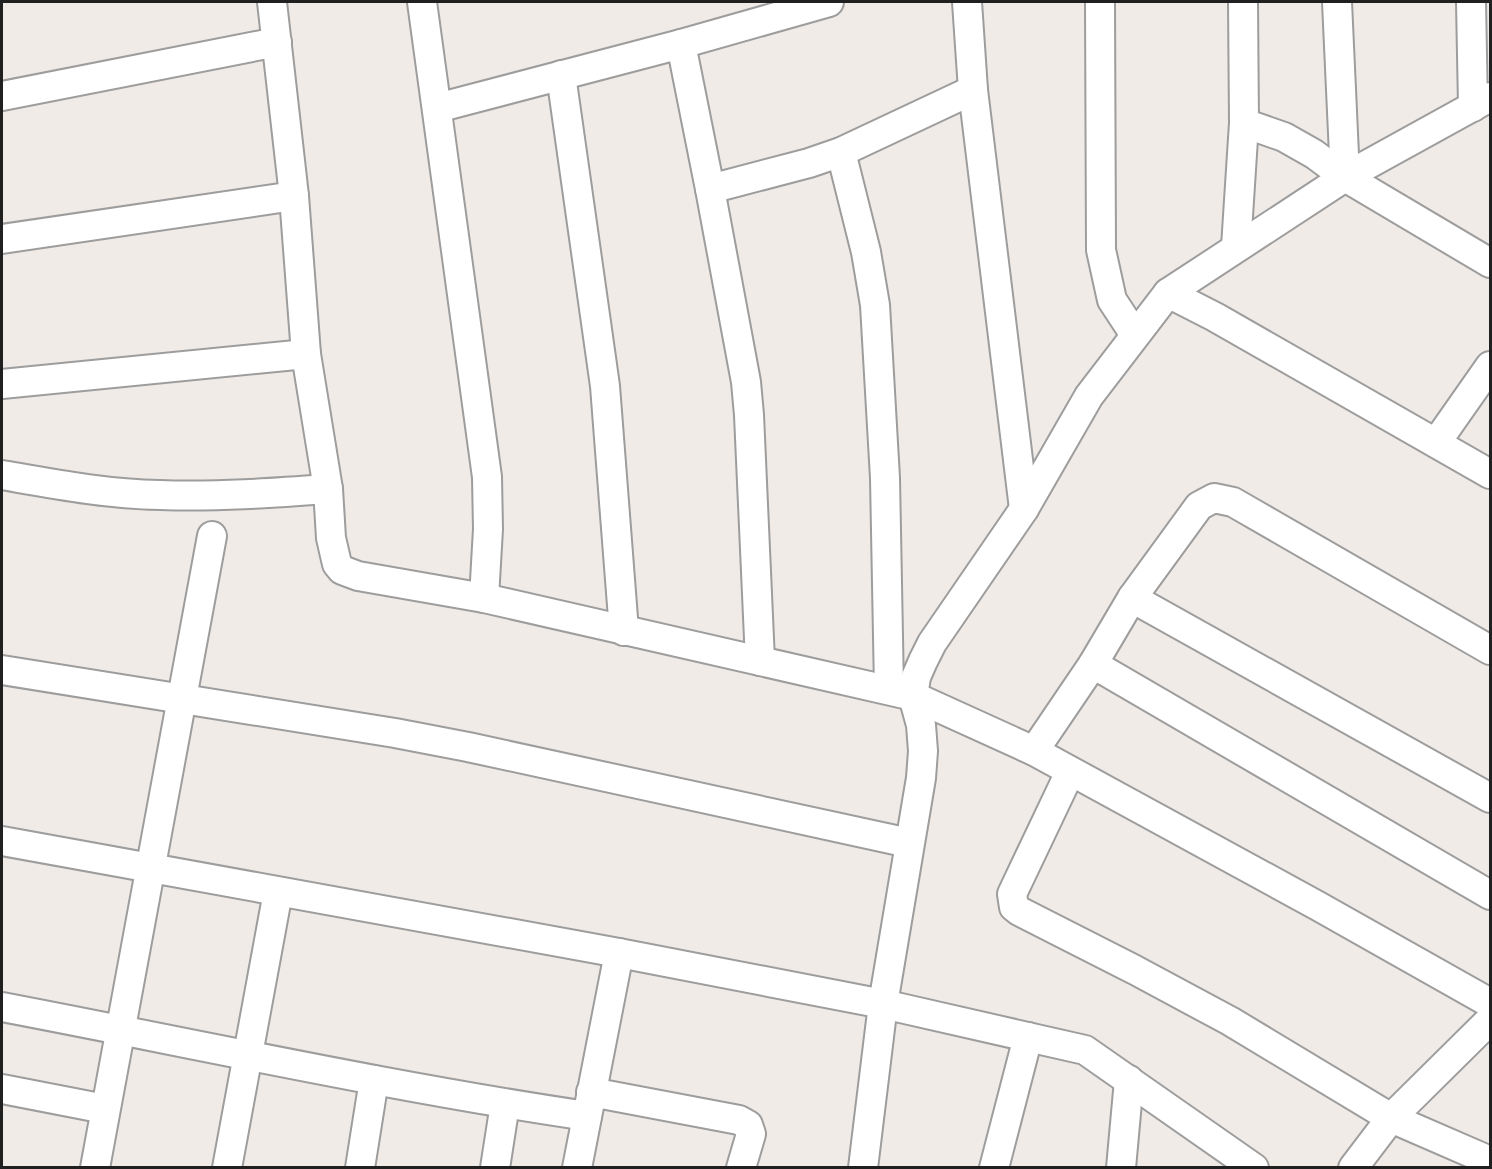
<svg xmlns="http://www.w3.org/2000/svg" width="1492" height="1169" font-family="'Fira Sans',sans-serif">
<rect width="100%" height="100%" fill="#f1ebe7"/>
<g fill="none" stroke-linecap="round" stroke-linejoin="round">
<g stroke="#9d9d9d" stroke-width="32">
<g id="minor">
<path d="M272 2 294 196 306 354 328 489 331 538 337 564 342 570 358 576 484 598 913 696 1034 751 1318 906 1490 1003"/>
<path d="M422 2 487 477 488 529 484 598"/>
<path d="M967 2 973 90 1024 509"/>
<path d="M1100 2 1101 250 1112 300 1135 335"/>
<path d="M1337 2 1345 177"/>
<path d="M1471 2 1473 107"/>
<path d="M681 44 710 189 746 382 749 415 760 661"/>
<path d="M561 75 605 386 624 631"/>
<path d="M2 96 277 42"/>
<path d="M437 108 681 44 829 2"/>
<path d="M1244 123 1284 137 1314 154 1345 177 1490 263"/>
<path d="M841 152 866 252 875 305 885 478 889 689"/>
<path d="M710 189 809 163 841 152 973 90"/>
<path d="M2 239 294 196"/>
<path d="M1236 247 1244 123 1243 2"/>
<path d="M1168 293 1215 317 1490 474"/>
<path d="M2 384 306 354"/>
<path d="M1436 443 1490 366"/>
<path d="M2 475C54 484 106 494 160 495 216 497 272 493 328 489"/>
<path d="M1132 598 1490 798"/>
<path d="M1093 664 1490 895"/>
<path d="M2 670 395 733 468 747 909 843"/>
<path d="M1034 751 1093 664 1132 598 1199 506 1214 498 1233 502 1490 650"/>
<path d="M1070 772 1012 894 1014 907 1019 911 1135 970 1230 1021 1391 1118 1490 1161"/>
<path d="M2 841 619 953 883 1004 1085 1050 1254 1168"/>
<path d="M2 1007C196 1044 391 1087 587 1116"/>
<path d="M2 1089 105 1109"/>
<path d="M591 1092 739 1120 748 1125 751 1134 741 1168"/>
<path d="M95 1168 212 536"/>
<path d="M227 1168 278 892"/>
<path d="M360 1168 374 1080"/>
<path d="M495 1168 505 1104"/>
<path d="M577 1168 619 953"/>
<path d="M863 1168 883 1004 921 778 923 751 921 725 913 696 916 677 923 661 932 643 1024 509 1089 396 1168 293 1345 177 1490 97"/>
<path d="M994 1168 1028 1037"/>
<path d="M1121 1168 1129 1080"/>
<path d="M1353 1168 1391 1118 1490 1020"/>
</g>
</g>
<use href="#minor" stroke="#fff" stroke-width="28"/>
</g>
<rect width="1492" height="1169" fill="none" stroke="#202020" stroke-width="6"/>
</svg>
